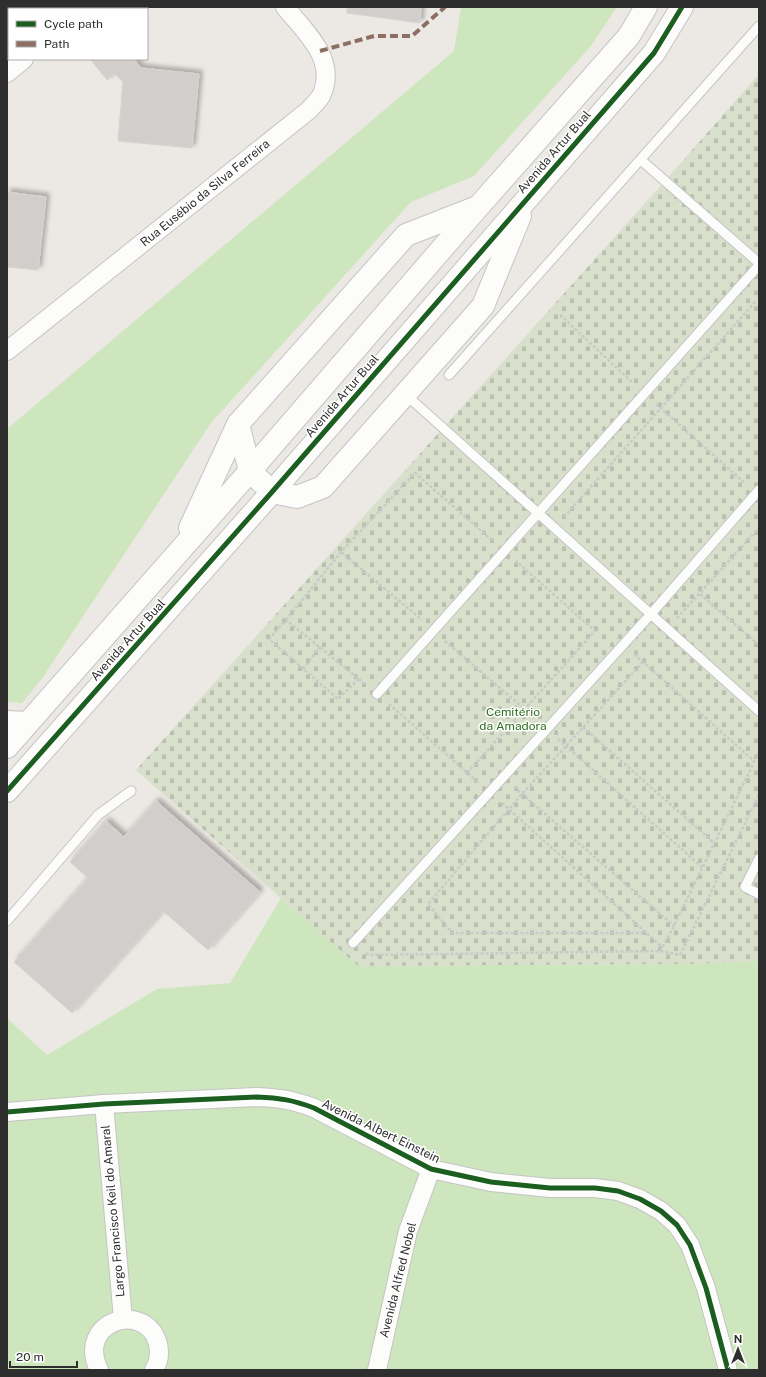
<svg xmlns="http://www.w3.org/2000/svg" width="766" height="1377" font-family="'Public Sans',sans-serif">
<defs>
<pattern id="cemetery-stones" width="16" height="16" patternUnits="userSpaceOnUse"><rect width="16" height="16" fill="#d8e0cc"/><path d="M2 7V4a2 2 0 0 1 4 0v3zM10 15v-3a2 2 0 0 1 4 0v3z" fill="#bac0b0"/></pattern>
<filter id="shadow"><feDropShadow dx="3.5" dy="-3.5" stdDeviation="2" flood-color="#0004"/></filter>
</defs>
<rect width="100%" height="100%" fill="#ece8e4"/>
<g fill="#cee6be">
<path d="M461 7H617L590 47 474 176 411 202 211 423 41 680 22 703 7 702V429L454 51Z"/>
<path d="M281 898 358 966 689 964 759 961V1370H7V1018L47 1055 157 989 230 983Z"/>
</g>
<path fill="url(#cemetery-stones)" d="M759 74V961L689 964 358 966 136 770 665 181Z"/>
<g fill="#d1cecb" stroke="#d7d4d0" filter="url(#shadow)">
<path d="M48 7H65L62 9H50Z"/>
<path d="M65 7H108L110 9H62Z"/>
<path d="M347 7H421L420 23 347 13Z"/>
<path d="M90 59H134L107 80Z"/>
<path d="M134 59 141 68 199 74 192 148 118 141 123 82 115 74Z"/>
<path d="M7 192 46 197 38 270 7 267Z"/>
<path d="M156 801 260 892 208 950 163 911 72 1013 14 962 88 878 70 862 106 821 124 837Z"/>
</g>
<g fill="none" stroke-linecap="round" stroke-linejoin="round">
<path stroke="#c6c3c0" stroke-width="18" stroke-dasharray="18 9" stroke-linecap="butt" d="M87 9 89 7"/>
<g stroke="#c5c4c5" stroke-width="11">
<g id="lane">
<path d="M641 160 759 263"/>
<path d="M449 375 759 26"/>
<path d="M405 394 759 711"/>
<path d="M377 694 759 265"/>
<path d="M759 859 745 887 759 894"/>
<path d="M7 921 98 815 131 791"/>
<path d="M353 943 651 614 759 490"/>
</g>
</g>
<g stroke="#c5c4c5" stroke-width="20">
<g id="street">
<path d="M7 73 24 59"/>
<path d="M7 351 309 110C312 106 318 101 321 96 338 60 306 33 285 7"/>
<path d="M7 720 29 721"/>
<path d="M104 1104 123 1319"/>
<path d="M7 1112 104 1104 257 1097C280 1098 293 1100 314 1108L431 1169 491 1182 550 1188H595L618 1191 640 1199 661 1211 677 1225 690 1245 706 1288 728 1370"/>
<path d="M99 1370C75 1321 146 1299 158 1344 160 1353 159 1362 154 1370"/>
<path d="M377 1370 408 1231 431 1169"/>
</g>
</g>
<g stroke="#c5c4c5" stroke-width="24">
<g id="secondary">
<path d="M238 424 250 471 272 492 297 497 323 487 483 306 520 216"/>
<path d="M190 528 238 424 406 235 475 208"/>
<path d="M7 747 250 471 478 207 629 36 646 7"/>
<path d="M7 791 272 492 654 53 682 7"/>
</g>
</g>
<g stroke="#c9c9c8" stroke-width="2.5" stroke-dasharray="3 2" stroke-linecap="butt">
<path d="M25 7 27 9"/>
<path d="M560 315 633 383"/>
<path d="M656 404 745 483"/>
<path d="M564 517 756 301"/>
<path d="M341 552 422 620"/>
<path d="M700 594 759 645"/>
<path d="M677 618 759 528"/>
<path d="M286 620 341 552 415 473 493 541"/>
<path d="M445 641 535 718"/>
<path d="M634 654 754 761"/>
<path d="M643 662 522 794 428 904 452 933H645"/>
<path d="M303 669 320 647"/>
<path d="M359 679 338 699 269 639 286 620 359 679 365 684"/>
<path d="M389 704 479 783"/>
<path d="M583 727 714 843"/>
<path d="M558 739 703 868"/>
<path d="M467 773 595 631 516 561"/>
<path d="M514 787 674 926"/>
<path d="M502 803 662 947"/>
<path d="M660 951 674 926 759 752"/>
<path d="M366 953 369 955 660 951 680 955 759 795"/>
</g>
<use href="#lane" stroke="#fcfcfb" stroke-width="9"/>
<use href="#street" stroke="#fcfcfb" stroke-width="18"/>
<use href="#secondary" stroke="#fcfcfb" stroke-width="22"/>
<path stroke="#8d6e63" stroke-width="4" stroke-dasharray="8 4" stroke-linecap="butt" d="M320 51 374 36H412L445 7"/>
<g stroke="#fff" stroke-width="8">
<g id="cycleway">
<path d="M7 791 272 492 654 53 682 7"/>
<path d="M7 1112 104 1104 257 1097C280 1098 293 1100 314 1108L431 1169 491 1182 550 1188H595L618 1191 640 1199 661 1211 677 1225 690 1245 706 1288 728 1370"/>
</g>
</g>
<use href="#cycleway" stroke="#1b5e20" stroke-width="5"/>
</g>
<g text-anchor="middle" stroke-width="3" stroke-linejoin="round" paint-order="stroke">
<g font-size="12" fill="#2e2e2e" stroke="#fff">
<text transform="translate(554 152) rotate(-49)" y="4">Avenida Artur Bual</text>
<text transform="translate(205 193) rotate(-39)" y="4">Rua Eusébio da Silva Ferreira</text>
<text transform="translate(342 396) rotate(-49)" y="4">Avenida Artur Bual</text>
<text transform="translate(128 640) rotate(-48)" y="4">Avenida Artur Bual</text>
<text transform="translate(381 1131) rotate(26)" y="4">Avenida Albert Einstein</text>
<text transform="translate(113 1211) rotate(-95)" y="4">Largo Francisco Keil do Amaral</text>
<text transform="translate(398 1280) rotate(-76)" y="4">Avenida Alfred Nobel</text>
</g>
<g font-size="12" fill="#2c6e1b" stroke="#fff">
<text x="513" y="716">Cemitério<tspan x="513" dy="14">da Amadora</tspan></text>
</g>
</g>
<rect width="766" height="1377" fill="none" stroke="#2e2e2e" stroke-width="16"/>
<rect x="8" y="8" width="140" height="52" fill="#ffffff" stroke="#ababab"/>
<rect x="16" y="21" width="20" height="6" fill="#1b5e20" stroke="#ababab"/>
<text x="44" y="28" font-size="12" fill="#2e2e2e">Cycle path</text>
<rect x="16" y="41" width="20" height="6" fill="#8d6e63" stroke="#ababab"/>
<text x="44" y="48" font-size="12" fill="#2e2e2e">Path</text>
<g transform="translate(738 1349)" stroke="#ffffff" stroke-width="3" paint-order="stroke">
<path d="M0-3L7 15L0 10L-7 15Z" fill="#2e2e2e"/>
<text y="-6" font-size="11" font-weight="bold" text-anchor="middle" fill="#2e2e2e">N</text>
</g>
<path d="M10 1361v6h67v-6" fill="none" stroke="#2e2e2e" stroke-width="2"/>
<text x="16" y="1361" font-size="12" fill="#2e2e2e" stroke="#ffffff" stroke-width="3" paint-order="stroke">20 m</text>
</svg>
